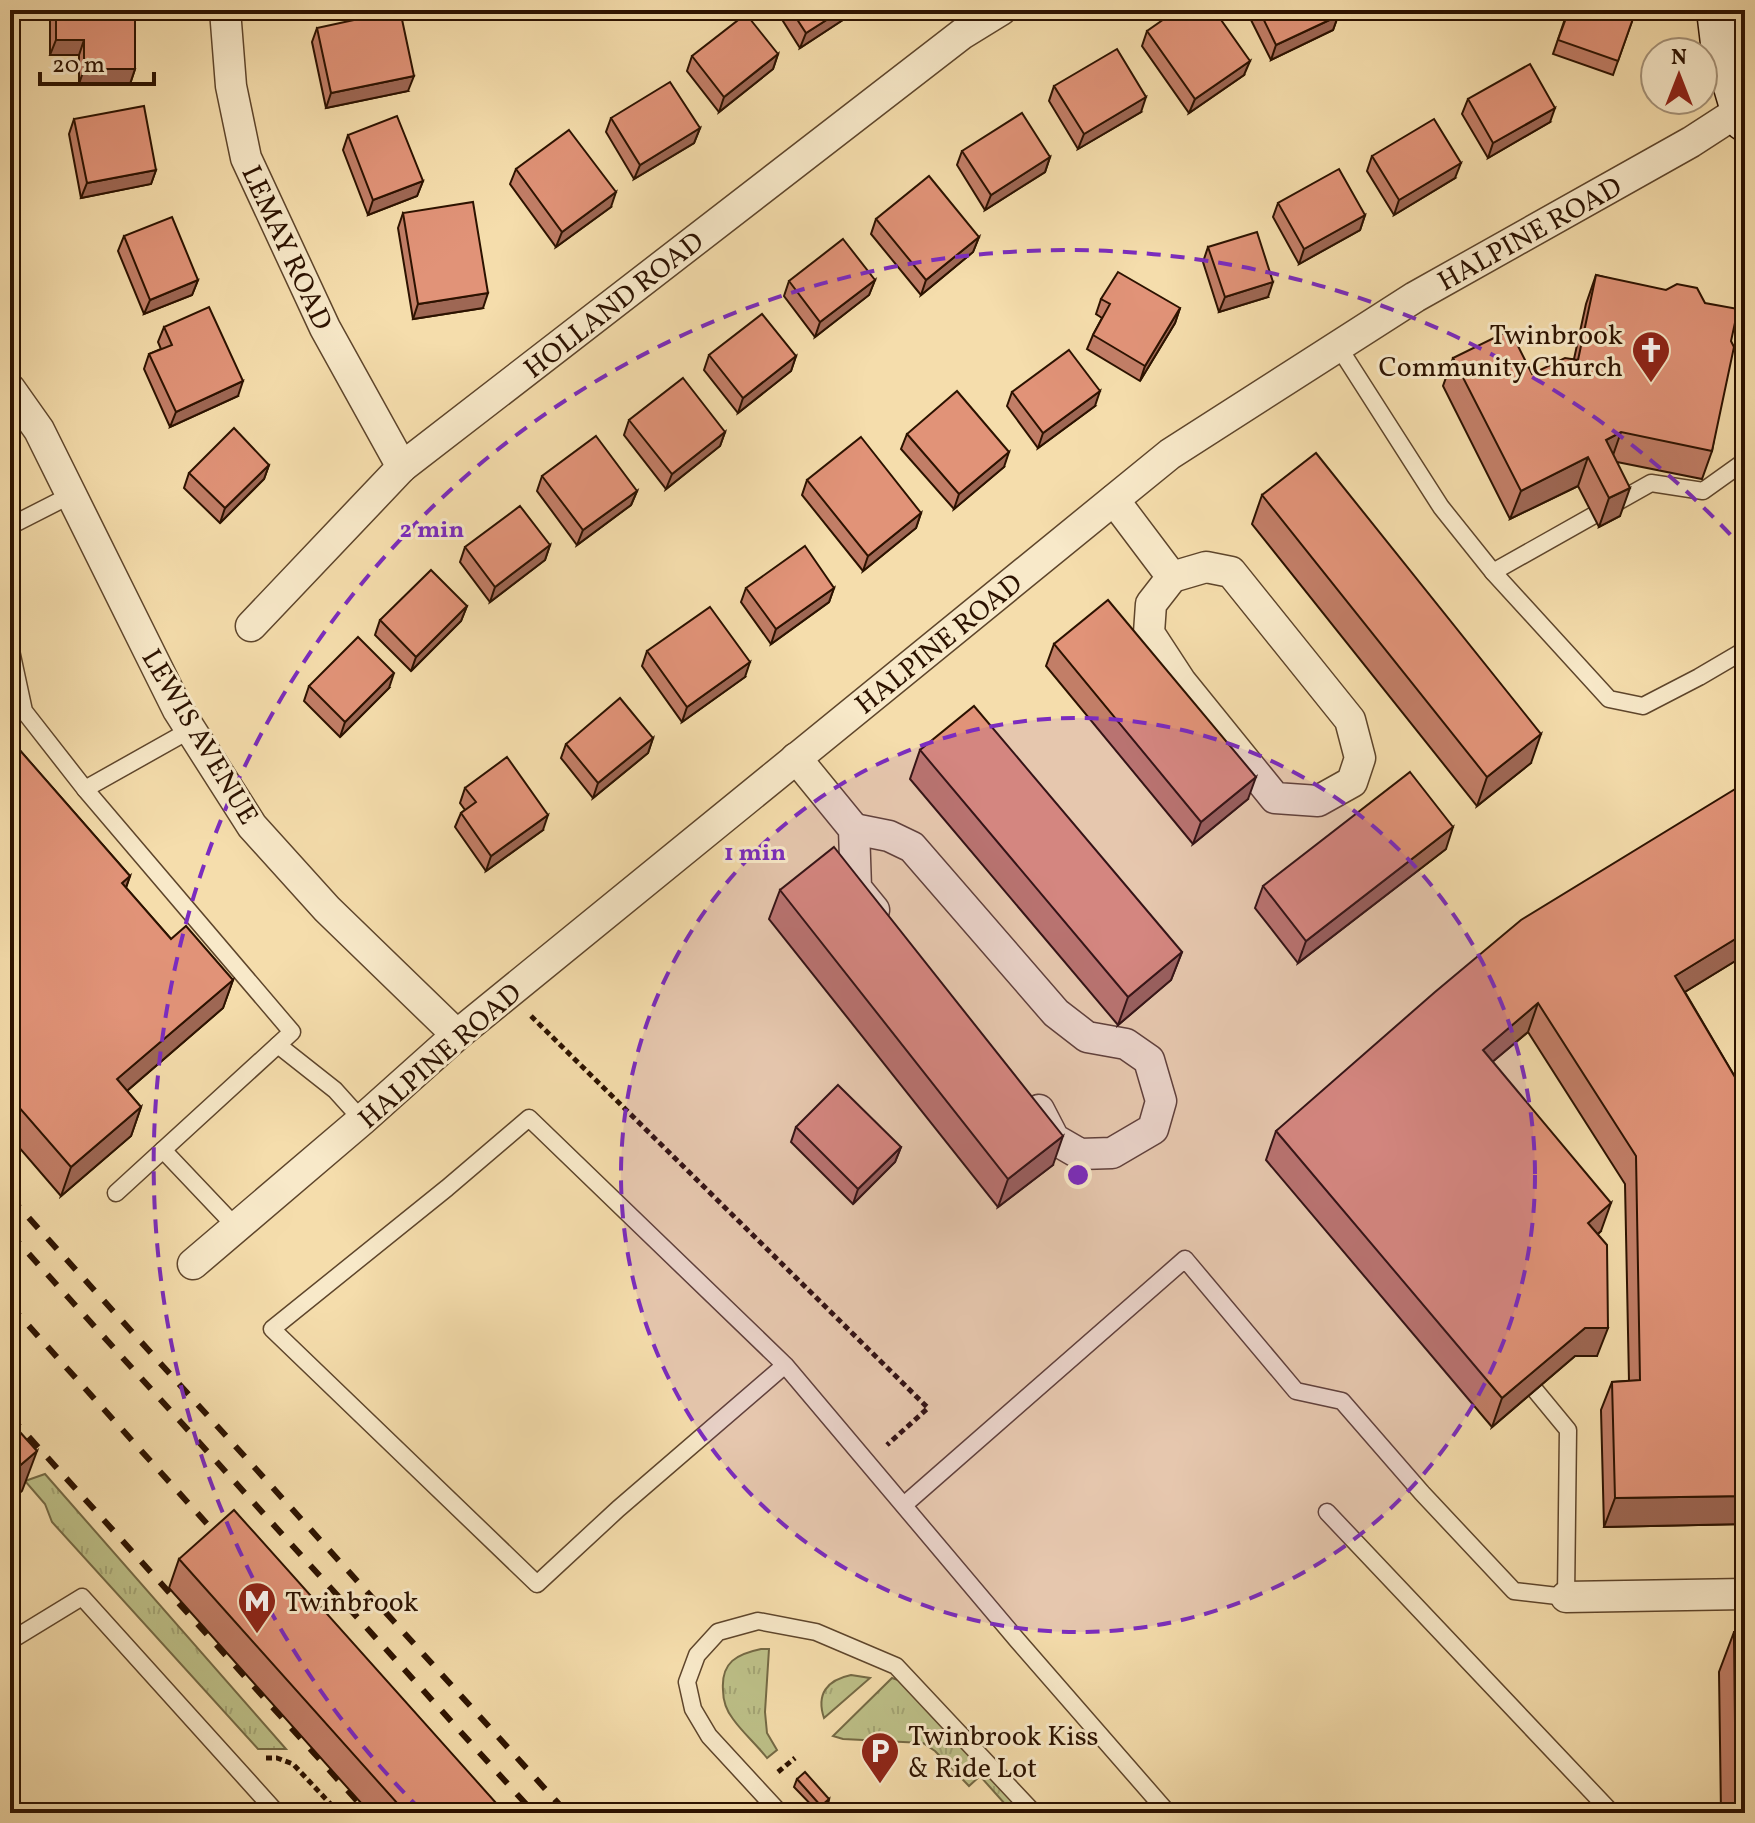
<svg xmlns="http://www.w3.org/2000/svg" width="1755" height="1823" font-family="Vollkorn,serif">
<defs>
<pattern id="grass-tufts" width="24" height="20" patternUnits="userSpaceOnUse" patternTransform="scale(2)"><rect width="24" height="20" fill="#bdc088"/><path d="M3 7l-1-3M5 7V3M7 7l1-3M15 17l-1-3M17 17v-4M19 17l1-3" fill="none" stroke="#a3a474"/></pattern>
</defs>
<rect width="100%" height="100%" fill="#f5ddac"/>
<filter id="stains"><feTurbulence type="fractalNoise" baseFrequency=".0025" numOctaves="4"/><feColorMatrix values="0 0 0 0 .2 0 0 0 0 .09 0 0 0 0 .02 0 0 0 .5 -.17"/></filter>
<radialGradient id="worn" r=".72"><stop offset=".6" stop-color="#630" stop-opacity="0"/><stop offset="1" stop-color="#630" stop-opacity=".3"/></radialGradient>
<g fill="url(#grass-tufts)" stroke="#746944" stroke-width="2">
<path d="M45 1474 286 1749H258L52 1522 45 1504 25 1481Z"/>
<path d="M761 1649H769L765 1712 767 1733 777 1750 767 1758C756 1744 743 1733 733 1719 726 1710 723 1701 723 1690 721 1662 737 1654 761 1649Z"/>
<path d="M851 1675 870 1678 824 1718C816 1694 827 1680 851 1675Z"/>
<path d="M892 1678 901 1681 1025 1809 1021 1813H1013L980 1776 969 1786 935 1751 923 1743 843 1739 833 1736Z"/>
</g>
<g fill="none" stroke-linecap="round" stroke-linejoin="round">
<g stroke="#5e452b" stroke-width="19">
<g id="lane">
<path d="M1338 346 1441 507 1493 572 1609 699 1643 706 1699 677 1745 650"/>
<path d="M10 526 71 495"/>
<path d="M1493 572 1651 483 1703 491 1745 461"/>
<path d="M10 646 24 711 85 789 190 730"/>
<path d="M85 789 292 1032 116 1193"/>
<path d="M278 1045 335 1090 362 1120"/>
<path d="M163 1150 237 1228"/>
<path d="M785 1365 618 1509 537 1584 272 1329 447 1188 529 1118 785 1365 1018 1641 1168 1813"/>
<path d="M904 1505 1185 1259 1296 1391 1342 1401 1422 1493 1514 1591 1566 1597 1568 1430 1535 1390"/>
<path d="M1327 1512 1612 1813"/>
<path d="M10 1641 82 1597 277 1813"/>
<path d="M780 1813 709 1736 693 1709 687 1682 697 1655 718 1632 758 1621 816 1632 896 1666 1034 1813"/>
</g>
</g>
<g stroke="#5e452b" stroke-width="33">
<g id="street">
<path d="M225 10 231 86 246 158 325 328 402 467"/>
<path d="M10 389 39 430 178 710 252 826 327 909 457 1035"/>
<path d="M1114 500 1172 577 1151 604 1149 633 1181 682 1275 798 1318 801 1352 782 1360 758 1350 720 1231 572 1206 567 1172 577"/>
<path d="M251 626 402 467 962 34 1001 10"/>
<path d="M796 758 854 829 856 888 874 910"/>
<path d="M854 829 889 836 912 847 1056 1013 1087 1037 1126 1044 1149 1060 1161 1101 1153 1129 1112 1153 1080 1154 1054 1139 1039 1110"/>
<path d="M193 1264 362 1120 457 1035 1170 454 1415 297 1691 142 1745 107"/>
<path d="M1566 1597 1745 1594"/>
</g>
</g>
<g stroke="#2c1200" stroke-width="45">
<path id="secondary" d="M1718 10 1722 43 1745 120"/>
</g>
<g stroke="#2c1200" stroke-width="5" stroke-dasharray="6 4" stroke-linecap="butt">
<path d="M531 1016 928 1408 887 1445"/>
<path d="M266 1758H277L293 1764 339 1813"/>
<path d="M778 1772 795 1758"/>
<path d="M722 1813 738 1804"/>
</g>
<use href="#lane" stroke="#f8e9c9" stroke-width="16"/>
<use href="#street" stroke="#f8e9c9" stroke-width="30"/>
<use href="#secondary" stroke="#f8e9c9" stroke-width="42"/>
<g stroke="#2c1200" stroke-width="6" stroke-dasharray="14 14" stroke-linecap="butt">
<path d="M10 1197 567 1813"/>
<path d="M10 1233 534 1813"/>
<path d="M10 1305 227 1546"/>
<path d="M10 1416 368 1813"/>
</g>
</g>
<g fill="#c27e67" stroke="#2c1200" stroke-width="2">
<path d="M54 10H135V69L130 84H79V55H50V18Z"/>
<path d="M776 10H858L800 48Z"/>
<path d="M1246 10H1335L1338 16 1333 30 1271 60Z"/>
<path d="M1568 10H1636L1613 75 1553 54Z"/>
<path d="M317 28 408 91 326 108 312 42Z"/>
<path d="M1147 31 1244 75 1189 113 1142 46Z"/>
<path d="M778 54 773 69 719 112 687 71 692 56Z"/>
<path d="M1054 86 1141 112 1078 149 1049 101Z"/>
<path d="M1468 99 1550 122 1488 158 1462 114Z"/>
<path d="M611 118 700 128 694 143 634 179 606 132Z"/>
<path d="M74 119 156 170 151 184 81 198 69 134Z"/>
<path d="M348 135 423 181 417 196 368 215 343 150Z"/>
<path d="M962 151 1050 157 1045 172 985 210 957 165Z"/>
<path d="M1372 156 1455 178 1394 215 1367 171Z"/>
<path d="M516 169 611 207 556 247 510 184Z"/>
<path d="M1278 203 1365 215 1360 230 1299 264 1273 217Z"/>
<path d="M403 213 483 308 413 319 398 228Z"/>
<path d="M876 219 979 237 973 252 921 295 871 234Z"/>
<path d="M124 236 198 280 192 295 144 314 118 251Z"/>
<path d="M1208 247 1268 297 1219 312 1203 262Z"/>
<path d="M1596 275 1705 303 1731 341 1712 451 1702 479 1617 462 1620 516 1599 527 1578 486 1510 519 1443 386 1453 358 1532 374 1574 359 1586 304Z"/>
<path d="M875 280 869 295 815 337 784 296 789 281Z"/>
<path d="M1101 299 1180 308 1175 323 1140 381 1087 349 1093 335 1102 318 1096 314Z"/>
<path d="M164 327 238 396 170 427 144 369 149 354 161 349 158 342Z"/>
<path d="M709 355 796 356 791 371 738 413 704 370Z"/>
<path d="M1012 392 1095 406 1038 448 1007 406Z"/>
<path d="M629 420 725 432 720 446 666 489 624 435Z"/>
<path d="M907 434 1004 467 954 509 901 449Z"/>
<path d="M269 465 264 479 220 523 184 488 189 473Z"/>
<path d="M542 476 637 491 631 505 577 545 537 491Z"/>
<path d="M807 480 921 513 916 528 863 571 802 495Z"/>
<path d="M1262 495 1531 763 1477 806 1252 524Z"/>
<path d="M550 545 545 560 490 602 460 562 465 547Z"/>
<path d="M746 588H834L829 602 771 644 741 602Z"/>
<path d="M467 606 461 621 411 671 375 635 380 620Z"/>
<path d="M1054 644 1248 799 1193 844 1046 666Z"/>
<path d="M647 651 745 677 682 722 642 666Z"/>
<path d="M309 686 389 688 340 737 304 701Z"/>
<path d="M653 738 648 753 593 798 561 758 566 744Z"/>
<path d="M10 739 130 876 126 888 171 939 233 980 223 1008 127 1091 141 1107 131 1136 61 1196 10 1137Z"/>
<path d="M920 750 1182 952 1171 980 1118 1025 910 779Z"/>
<path d="M1745 783V955L1685 992 1745 1094V1524L1604 1527 1601 1410 1612 1382 1629 1381 1625 1184 1528 1032 1492 1062 1601 1231 1598 1234 1597 1356H1575L1492 1427 1266 1160 1276 1131Z"/>
<path d="M465 788 543 830 486 871 455 827 461 813 465 810 460 803Z"/>
<path d="M1446 849 1298 963 1255 908 1263 886Z"/>
<path d="M780 890 1053 1165 998 1207 769 919Z"/>
<path d="M796 1127 901 1147 895 1162 853 1204 791 1142Z"/>
<path d="M179 1559 505 1813H370L169 1588Z"/>
<path d="M1734 1632 1745 1813H1721L1719 1672Z"/>
<path d="M797 1779 829 1799 827 1807 819 1813 794 1787Z"/>
</g>
<g fill="#9e6754" stroke="#2c1200" stroke-width="2">
<path d="M842 10H858L800 48 806 33Z"/>
<path d="M1338 16 1333 30 1271 60 1276 45Z"/>
<path d="M56 40H84L79 55H50Z"/>
<path d="M778 54 773 69 719 112 724 97Z"/>
<path d="M1250 61 1244 75 1189 113 1195 99Z"/>
<path d="M84 69H135L130 84H79Z"/>
<path d="M414 76 408 91 326 108 331 93Z"/>
<path d="M1146 97 1141 112 1078 149 1084 134Z"/>
<path d="M1555 108 1550 122 1488 158 1493 143Z"/>
<path d="M700 128 694 143 634 179 640 165Z"/>
<path d="M1050 157 1045 172 985 210 991 195Z"/>
<path d="M1461 163 1455 178 1394 215 1399 200Z"/>
<path d="M156 170 151 184 81 198 87 183Z"/>
<path d="M423 181 417 196 368 215 373 200Z"/>
<path d="M616 192 611 207 556 247 562 232Z"/>
<path d="M1365 215 1360 230 1299 264 1304 249Z"/>
<path d="M979 237 973 252 921 295 926 280Z"/>
<path d="M198 280 192 295 144 314 150 300Z"/>
<path d="M875 280 869 295 815 337 820 322Z"/>
<path d="M1273 282 1268 297 1219 312 1225 297Z"/>
<path d="M488 293 483 308 413 319 418 304Z"/>
<path d="M1180 308 1175 323 1140 381 1145 366Z"/>
<path d="M796 356 791 371 738 413 743 398Z"/>
<path d="M243 381 238 396 170 427 176 412Z"/>
<path d="M1100 391 1095 406 1038 448 1043 433Z"/>
<path d="M725 432 720 446 666 489 672 474Z"/>
<path d="M1621 432 1611 461 1606 440Z"/>
<path d="M1009 452 1004 467 954 509 959 494Z"/>
<path d="M1588 457 1578 486 1510 519 1521 491Z"/>
<path d="M269 465 264 479 220 523 225 508Z"/>
<path d="M1630 488 1620 516 1599 527 1609 498Z"/>
<path d="M637 491 631 505 577 545 583 530Z"/>
<path d="M921 513 916 528 863 571 868 556Z"/>
<path d="M550 545 545 560 490 602 495 587Z"/>
<path d="M834 588 829 602 771 644 776 629Z"/>
<path d="M467 606 461 621 411 671 416 657Z"/>
<path d="M750 662 745 677 682 722 687 707Z"/>
<path d="M394 673 389 688 340 737 345 722Z"/>
<path d="M1541 734 1531 763 1477 806 1487 777Z"/>
<path d="M653 738 648 753 593 798 598 783Z"/>
<path d="M1256 777 1248 799 1193 844 1201 822Z"/>
<path d="M548 815 543 830 486 871 491 856Z"/>
<path d="M1453 827 1446 849 1298 963 1306 941Z"/>
<path d="M130 876 120 904 122 883Z"/>
<path d="M1745 933V955L1665 1004 1675 976Z"/>
<path d="M1182 952 1171 980 1118 1025 1128 997Z"/>
<path d="M233 980 223 1008 107 1108 117 1079Z"/>
<path d="M1538 1003 1528 1032 1472 1079 1483 1050Z"/>
<path d="M141 1107 131 1136 61 1196 71 1167Z"/>
<path d="M1063 1136 1053 1165 998 1207 1008 1179Z"/>
<path d="M901 1147 895 1162 853 1204 858 1189Z"/>
<path d="M1611 1203 1601 1231 1578 1251 1588 1223Z"/>
<path d="M1585 1328H1608L1597 1356H1575L1492 1427 1502 1398Z"/>
<path d="M37 1451 22 1491 10 1501V1474Z"/>
<path d="M1745 1496V1524L1604 1527 1615 1498Z"/>
<path d="M829 1799 827 1807 819 1813 821 1806Z"/>
</g>
<g fill="#e19378" stroke="#2c1200" stroke-width="2">
<path d="M56 10H135V69H84V40H56Z"/>
<path d="M400 10 414 76 331 93 317 28Z"/>
<path d="M791 10H842L806 33Z"/>
<path d="M1177 10H1214L1250 61 1195 99 1147 31Z"/>
<path d="M1259 10H1335L1338 16 1276 45Z"/>
<path d="M1569 10H1636L1618 61 1558 40Z"/>
<path d="M746 14 778 54 724 97 692 56Z"/>
<path d="M1117 49 1146 97 1084 134 1054 86Z"/>
<path d="M1530 64 1555 108 1493 143 1468 99Z"/>
<path d="M670 82 700 128 640 165 611 118Z"/>
<path d="M144 106 156 170 87 183 74 119Z"/>
<path d="M1022 113 1050 157 991 195 962 151Z"/>
<path d="M397 116 423 181 373 200 348 135Z"/>
<path d="M1434 119 1461 163 1399 200 1372 156Z"/>
<path d="M569 130 616 192 562 232 516 169Z"/>
<path d="M1339 169 1365 215 1304 249 1278 203Z"/>
<path d="M929 176 979 237 926 280 876 219Z"/>
<path d="M473 202 488 293 418 304 403 213Z"/>
<path d="M172 217 198 280 150 300 124 236Z"/>
<path d="M1257 232 1273 282 1225 297 1208 247Z"/>
<path d="M843 239 875 280 820 322 789 281Z"/>
<path d="M1118 272 1180 308 1145 366 1093 335 1110 304 1101 299Z"/>
<path d="M1596 275 1666 290 1677 284 1697 288 1705 303 1738 309 1731 341 1734 347 1712 451 1621 432 1606 440 1630 488 1609 498 1588 457 1521 491 1453 358 1510 330 1532 374 1565 358 1578 360Z"/>
<path d="M209 307 243 381 176 412 149 354 172 345 164 327Z"/>
<path d="M762 314 796 356 743 398 709 355Z"/>
<path d="M1069 350 1100 391 1043 433 1012 392Z"/>
<path d="M683 378 725 432 672 474 629 420Z"/>
<path d="M957 391 1009 452 959 494 907 434Z"/>
<path d="M234 428 269 465 225 508 189 473Z"/>
<path d="M596 436 637 491 583 530 542 476Z"/>
<path d="M861 437 921 513 868 556 807 480Z"/>
<path d="M1316 453 1541 734 1487 777 1262 495Z"/>
<path d="M520 506 550 545 495 587 465 547Z"/>
<path d="M805 546 834 588 776 629 746 588Z"/>
<path d="M431 570 467 606 416 657 380 620Z"/>
<path d="M1108 600 1256 777 1201 822 1054 644Z"/>
<path d="M710 607 750 662 687 707 647 651Z"/>
<path d="M358 637 394 673 345 722 309 686Z"/>
<path d="M620 698 653 738 598 783 566 744Z"/>
<path d="M974 706 1182 952 1128 997 920 750Z"/>
<path d="M10 739 130 876 122 883 171 939 186 926 233 980 117 1079 141 1107 71 1167 10 1097Z"/>
<path d="M507 757 548 815 491 856 461 813 476 802 465 788Z"/>
<path d="M1410 772 1453 827 1306 941 1263 886Z"/>
<path d="M1745 783V933L1675 976 1745 1094V1496L1615 1498 1612 1382 1640 1380 1636 1156 1538 1003 1483 1050 1611 1203 1588 1223 1607 1245 1608 1328H1585L1502 1398 1276 1131 1435 992 1521 920Z"/>
<path d="M834 847 1063 1136 1008 1179 780 890Z"/>
<path d="M838 1085 901 1147 858 1189 796 1127Z"/>
<path d="M10 1421 37 1451 10 1474Z"/>
<path d="M234 1510 505 1813H406L179 1559Z"/>
<path d="M1734 1632H1745V1813H1736Z"/>
<path d="M805 1772 829 1799 821 1806 797 1779Z"/>
</g>
<circle cx="1078" cy="1175" r="457" fill="#7b2cbf" fill-opacity=".12"/>
<g fill="none" stroke="#7b2cbf" stroke-width="4" stroke-dasharray="14 10">
<circle cx="1078" cy="1175" r="457"/>
<path d="M421 1810A914 914 0 1 1 1741 546"/>
</g>
<defs>
<g id="church-pin" transform="scale(2)"><path d="M0 17L-7.5 6A9.5 9.5 0 1 1 7.5 6Z" fill="#8f2418" stroke="#f8e9c9"/><path d="M-1.2-6h2.4v3.5h3.3v2.4h-3.3V6h-2.4V-.1h-3.3v-2.4h3.3Z" fill="#fff"/></g>
<g id="metro-pin" transform="scale(2)"><path d="M0 17L-7.5 6A9.5 9.5 0 1 1 7.5 6Z" fill="#8f2418" stroke="#f8e9c9"/><path d="M-5.5 5V-5H-3L0 0L3-5H5.5V5H3V-.5L0 4L-3-.5V5Z" fill="#fff"/></g>
<g id="parking-pin" transform="scale(2)"><path d="M0 17L-7.5 6A9.5 9.5 0 1 1 7.5 6Z" fill="#8f2418" stroke="#f8e9c9"/><path d="M-3.5-5.5H1a3.5 3.5 0 0 1 0 7H-1V5.5H-3.5ZM-1-3.4V-.6H.8a1.4 1.4 0 0 0 0-2.8Z" fill="#fff"/></g>
</defs>
<g fill-rule="evenodd">
<use href="#church-pin" x="1651" y="350"/>
<use href="#metro-pin" x="257" y="1601"/>
<use href="#parking-pin" x="880" y="1751"/>
</g>
<g text-anchor="middle" stroke-width="6" stroke-linejoin="round" paint-order="stroke">
<g font-size="28" fill="#2c1200" stroke="#f8e9c9">
<text transform="translate(1529 233) rotate(-29)" y="10">HALPINE ROAD</text>
<text transform="translate(288 247) rotate(65)" y="10">LEMAY ROAD</text>
<text transform="translate(613 304) rotate(-38)" y="10">HOLLAND ROAD</text>
<text transform="translate(938 643) rotate(-39)" y="10">HALPINE ROAD</text>
<text transform="translate(201 736) rotate(59)" y="10">LEWIS AVENUE</text>
<text transform="translate(439 1055) rotate(-41)" y="10">HALPINE ROAD</text>
</g>
<g font-size="28" fill="#2c1200" stroke="#f8e9c9" text-anchor="start">
<text x="1623" y="344" text-anchor="end">Twinbrook<tspan x="1623" dy="32">Community Church</tspan></text>
<text x="285" y="1611">Twinbrook</text>
<text x="908" y="1745">Twinbrook Kiss<tspan x="908" dy="32">&amp; Ride Lot</tspan></text>
</g>
</g>
<circle cx="1078" cy="1175" r="12" fill="#7b2cbf" stroke="#f8e9c9" stroke-width="4"/>
<g font-size="24" text-anchor="middle" font-weight="bold" fill="#7b2cbf" stroke="#f8e9c9" stroke-width="6" stroke-linejoin="round" paint-order="stroke">
<text x="432" y="537">2 min</text>
<text x="755" y="860">1 min</text>
</g>
<rect width="1755" height="1823" fill="none" stroke="#f5ddac" stroke-width="40"/>
<rect x="12" y="12" width="1731" height="1799" fill="none" stroke="#2c1200" stroke-width="4"/>
<rect x="20" y="20" width="1715" height="1783" fill="none" stroke="#2c1200" stroke-width="2"/>
<g transform="translate(1679 76)"><circle r="38" fill="#f8e9c9" stroke="#a69379" stroke-width="2"/>
<path d="M0-6L14 30L0 20L-14 30Z" fill="#8f2418"/>
<text y="-12" font-size="22" font-weight="bold" text-anchor="middle" fill="#2c1200">N</text>
</g>
<path d="M40 72v12h114v-12" fill="none" stroke="#2c1200" stroke-width="4"/>
<text x="52" y="72" font-size="24" fill="#2c1200" stroke="#f8e9c9" stroke-width="6" paint-order="stroke">20 m</text>
<rect width="100%" height="100%" filter="url(#stains)"/>
<rect width="100%" height="100%" fill="url(#worn)"/>
</svg>
